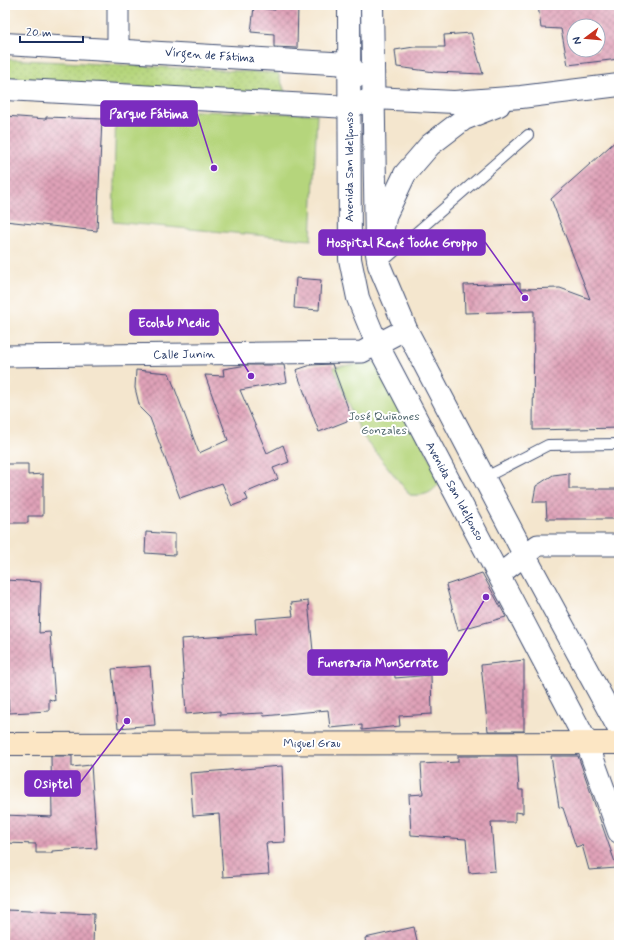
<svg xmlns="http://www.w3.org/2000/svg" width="624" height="950" font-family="Mynerve,sans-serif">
<defs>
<pattern id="grass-dots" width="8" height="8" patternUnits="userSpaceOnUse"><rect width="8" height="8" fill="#b5d57c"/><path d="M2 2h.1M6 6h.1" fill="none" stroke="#9bb76e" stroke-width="1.8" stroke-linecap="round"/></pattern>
<pattern id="building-cross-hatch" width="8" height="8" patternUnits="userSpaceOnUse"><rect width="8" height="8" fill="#e0a2b8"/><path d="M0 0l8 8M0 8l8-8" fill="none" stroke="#b58499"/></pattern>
</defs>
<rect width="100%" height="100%" fill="#fff"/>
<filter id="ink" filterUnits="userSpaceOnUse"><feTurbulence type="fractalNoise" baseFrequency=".025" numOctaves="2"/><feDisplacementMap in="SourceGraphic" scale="8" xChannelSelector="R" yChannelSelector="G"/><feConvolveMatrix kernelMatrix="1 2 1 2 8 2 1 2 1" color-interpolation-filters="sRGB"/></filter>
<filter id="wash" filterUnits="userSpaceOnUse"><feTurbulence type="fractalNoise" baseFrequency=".012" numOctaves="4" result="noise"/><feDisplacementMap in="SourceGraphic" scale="16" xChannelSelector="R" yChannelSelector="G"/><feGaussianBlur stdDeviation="0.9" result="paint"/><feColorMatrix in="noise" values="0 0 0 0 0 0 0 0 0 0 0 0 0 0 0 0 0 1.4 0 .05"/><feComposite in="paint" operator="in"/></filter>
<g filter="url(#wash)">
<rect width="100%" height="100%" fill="#f4e6ce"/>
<path fill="url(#grass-dots)" stroke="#68826d" d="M5 59 278 73 287 97 5 78Z"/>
<g fill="#b5d57c" stroke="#68826d">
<path d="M116 109 317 114 311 240 113 222Z"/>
<path d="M377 362 442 480C432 493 427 496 410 495L362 435 333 367Z"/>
</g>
<g id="blocks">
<g fill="url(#building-cross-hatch)" fill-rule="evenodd">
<path d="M275 5H298L297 48 274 47V34L251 32 254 7 275 10Z"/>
<path d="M538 5H619V59L568 65 561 29 541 28ZM574 26H598V50H574Z"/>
<path d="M471 33 483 74 435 72 397 67 395 50 414 47H445L444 35Z"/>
<path d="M5 116 46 119V117L102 119 97 231 5 221Z"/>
<path d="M619 138V428L533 430 534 311 465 313 464 285 520 283V289L560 288 590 299 551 199Z"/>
<path d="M296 278 321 280 319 310 294 308Z"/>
<path d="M332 364 352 419 319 432 296 370 311 365Z"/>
<path d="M247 365H284L287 382 240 390 267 453 283 445 289 462 273 468 278 479 245 493 248 500 232 506 222 483 180 498 150 418 140 408 135 388 136 370 169 373 199 453 228 440 205 375 224 376 223 369Z"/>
<path d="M5 464H28V475L43 474V516H28V523H5Z"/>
<path d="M569 473V489H619V519H547L546 502H533L536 486 553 475Z"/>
<path d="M146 532 175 534V555L145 553Z"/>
<path d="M482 573 506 617 458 630 446 585Z"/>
<path d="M5 580 41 582 39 633 50 632 55 701 49 699V711L9 713 8 697H5Z"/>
<path d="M308 601 314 661 338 658 339 669 394 663 395 678 431 675 432 714 399 716 400 726 362 730V725L330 728 328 710 264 716 263 713 220 715V711L186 714 181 639 256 634 255 619 293 616 291 603Z"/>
<path d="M524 660V731H488L481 665Z"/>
<path d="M150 666 155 725 118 728 112 669Z"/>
<path d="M51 756H72V767L91 765 97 848 52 851V853H36V844L5 843V815L52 817Z"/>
<path d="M458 756H517L519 790H523V813L515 812V822H491L495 871 469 873 466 839 411 835 409 795 423 794 421 764 458 762Z"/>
<path d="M551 756H578L617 868 589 870 582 845 576 847 563 808 559 807Z"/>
<path d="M282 766 285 842 266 843 269 874 223 877 219 814 193 816 190 773Z"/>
<path d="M7 910 94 914 93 945H5Z"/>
<path d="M414 927 418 945H366L365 938Z"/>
</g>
</g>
</g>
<g filter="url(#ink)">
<use href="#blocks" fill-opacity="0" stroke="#3c4a6f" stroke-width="1"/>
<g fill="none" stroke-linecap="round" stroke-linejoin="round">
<g stroke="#3c4a6f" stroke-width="12">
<g id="service">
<path d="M379 265 528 135"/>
<path d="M484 478 548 445 619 444"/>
</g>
</g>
<g stroke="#3c4a6f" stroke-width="23">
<g id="minor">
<path d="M118 50V5"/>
<path d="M5 356 362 352 406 329"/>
<path d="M500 574 538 545H619"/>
</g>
</g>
<g stroke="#3c4a6f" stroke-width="24">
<g id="tertiary">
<path d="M349 5 350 259 358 298 377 344 587 743 619 832"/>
<path d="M372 5 375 185 376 248 379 265 406 329 525 556 619 729"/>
<path d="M5 44 349 64 358 76"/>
<path d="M5 89 349 107 374 98 454 102 521 97 619 85"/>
<path d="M382 232 386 214 405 174 430 145 464 119 499 105"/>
</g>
</g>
<g stroke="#3c4a6f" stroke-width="24">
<path id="secondary" d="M5 744 619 743"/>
</g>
<use href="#service" stroke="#fff" stroke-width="10"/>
<use href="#minor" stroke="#fff" stroke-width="21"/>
<use href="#tertiary" stroke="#fff" stroke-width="22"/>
<use href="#secondary" stroke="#fce6c4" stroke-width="22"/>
</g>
</g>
<g text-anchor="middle" stroke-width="4" stroke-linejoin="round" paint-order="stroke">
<g font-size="12" fill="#1b2f5e" stroke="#fff">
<text transform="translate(210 55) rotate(4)" y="4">Vírgen de Fátima</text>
<text transform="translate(349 167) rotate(-90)" y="4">Avenida San Idelfonso</text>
<text transform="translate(184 354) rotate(-1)" y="4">Calle Junin</text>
<text transform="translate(455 491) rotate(62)" y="4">Avenida San Idelfonso</text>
<text x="312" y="747">Miguel Grau</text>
</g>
<g font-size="12" fill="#496167" stroke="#fff">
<text x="384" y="420">José Quiñones<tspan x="384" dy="14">Gonzales</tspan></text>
</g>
</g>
<path fill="none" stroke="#7b2cbf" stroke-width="1.5" d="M214 168L197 114M525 298L485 242M251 376L218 322M486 597L447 662M127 721L80 783"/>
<g fill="#7b2cbf" stroke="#fff" stroke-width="1.5">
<circle cx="214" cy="168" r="4"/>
<circle cx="525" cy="298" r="4"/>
<circle cx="251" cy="376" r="4"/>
<circle cx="486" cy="597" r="4"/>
<circle cx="127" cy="721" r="4"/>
</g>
<g fill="#7b2cbf" stroke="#7b2cbf" stroke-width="1.5">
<rect x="101" y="101" width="96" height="25" rx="4"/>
<rect x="319" y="230" width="166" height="25" rx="4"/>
<rect x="130" y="310" width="88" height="25" rx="4"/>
<rect x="308" y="650" width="139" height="25" rx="4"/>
<rect x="25" y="771" width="55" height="25" rx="4"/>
</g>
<g font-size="13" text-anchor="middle" font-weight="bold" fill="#fff">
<text x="149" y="118">Parque Fátima</text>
<text x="402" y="247">Hospital René Toche Groppo</text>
<text x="174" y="327">Ecolab Medic</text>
<text x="378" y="667">Funeraria Monserrate</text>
<text x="53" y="788">Osiptel</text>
</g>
<rect width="624" height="950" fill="none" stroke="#fff" stroke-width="20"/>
<g transform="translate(586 38) rotate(254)"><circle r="19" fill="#ffffff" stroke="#a4acbf"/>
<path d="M0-3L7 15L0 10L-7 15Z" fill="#c8321e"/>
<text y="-6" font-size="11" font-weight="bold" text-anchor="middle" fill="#1b2f5e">N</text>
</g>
<path d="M20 36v6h63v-6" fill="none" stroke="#1b2f5e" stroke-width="2"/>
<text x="26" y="36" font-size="12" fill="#1b2f5e" stroke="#ffffff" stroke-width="3" paint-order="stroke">20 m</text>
</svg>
